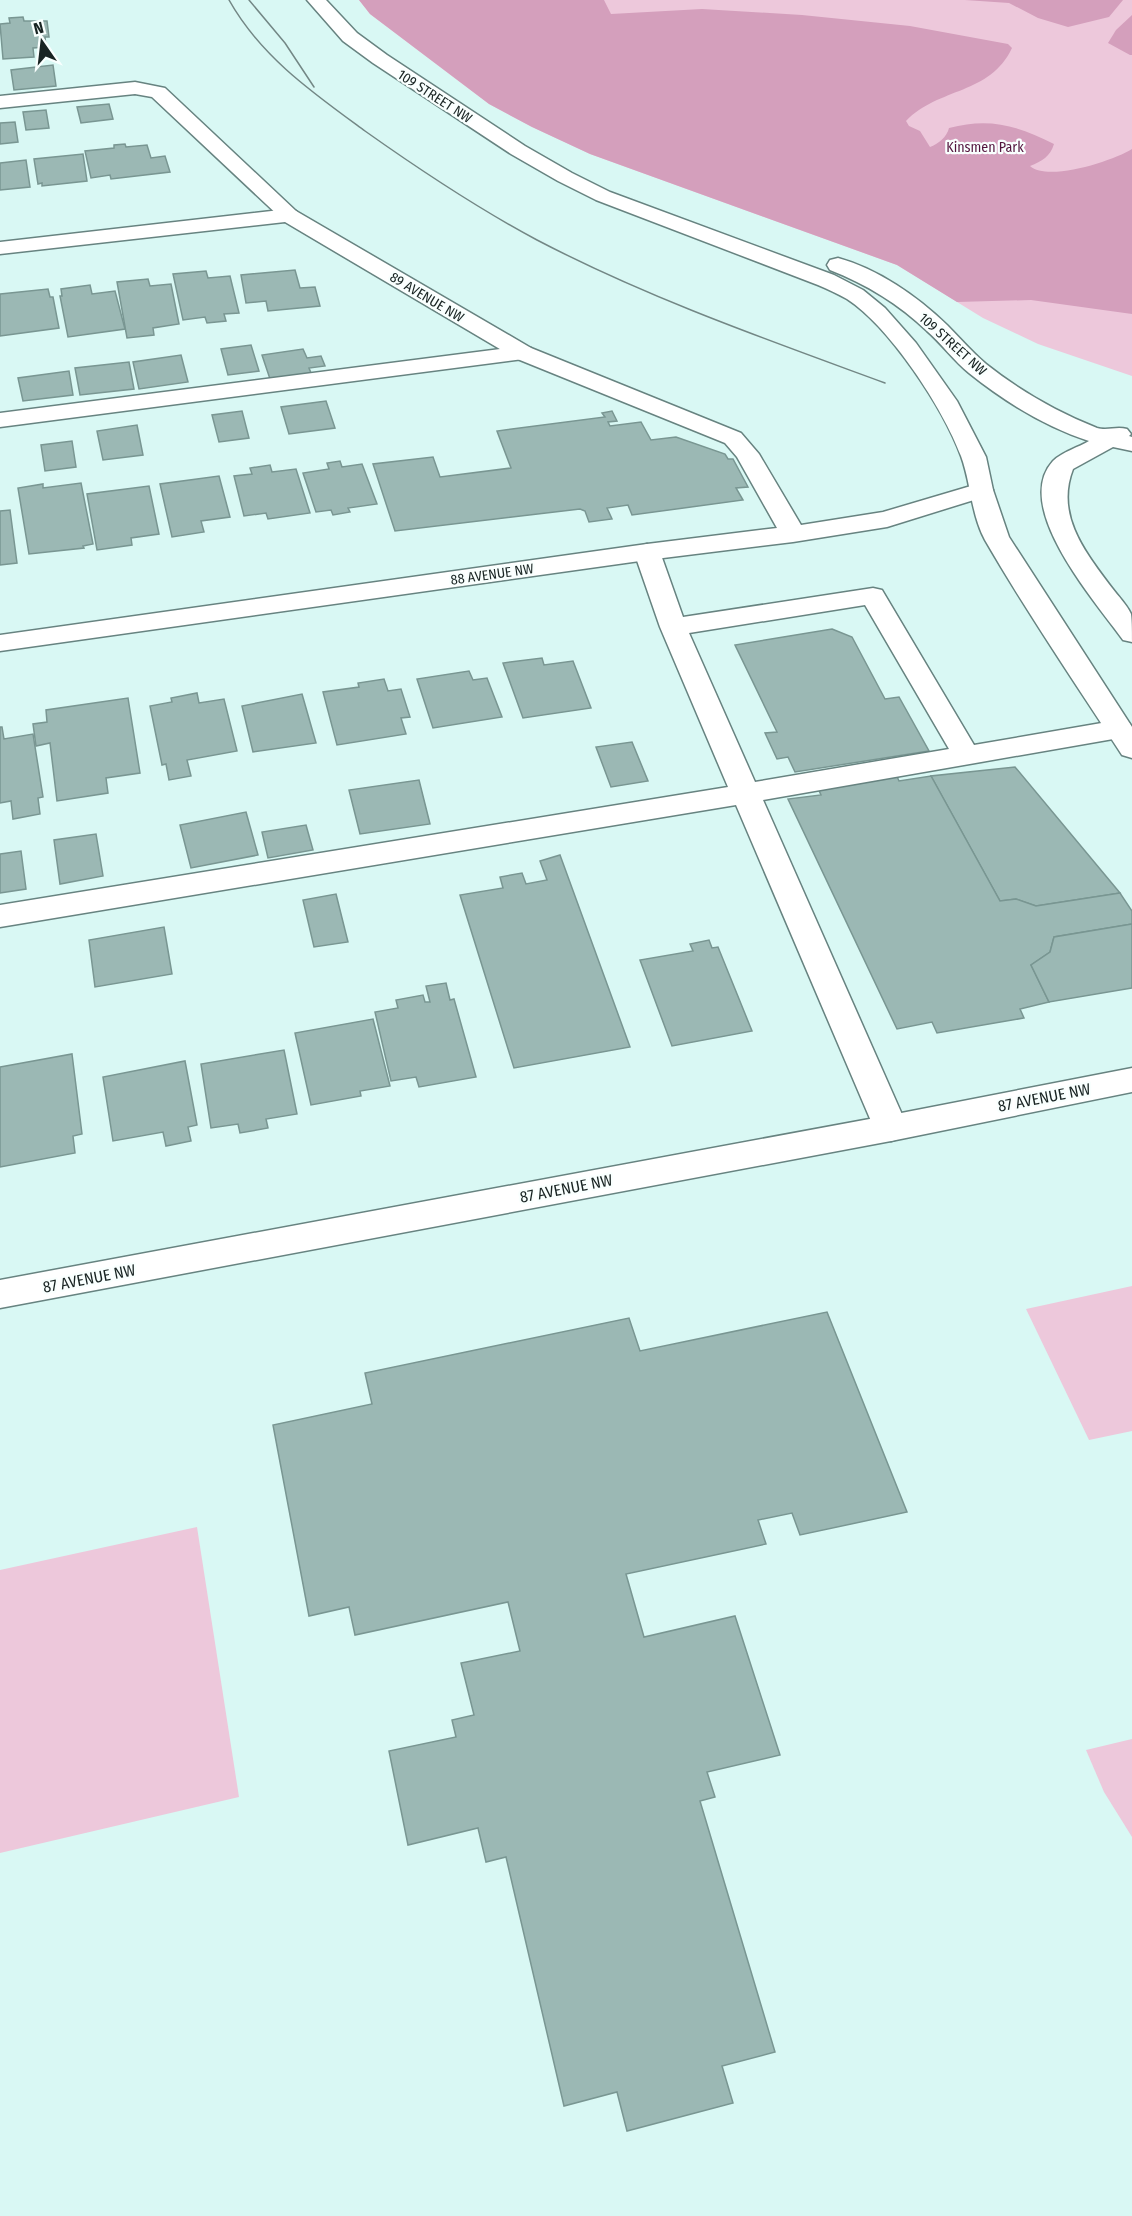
<svg xmlns="http://www.w3.org/2000/svg" width="1132" height="2216" font-family="'Fira Sans Condensed',sans-serif">
<rect width="100%" height="100%" fill="#d9f8f4"/>
<g fill="#edc8db">
<path d="M359 0H1132V376L1038 344 983 318 897 265 590 154 532 127 489 104 370 14Z"/>
<path d="M1132 1286V1431L1089 1440 1026 1309Z"/>
<path d="M197 1527 239 1797 0 1853V1570Z"/>
<path d="M1132 1739V1837L1104 1792 1086 1750Z"/>
</g>
<g fill="#d49fbc">
<path d="M359 0H604L611 14 702 9 802 15 910 26 1008 44 1012 48C990 95 939 87 906 121L909 126 920 131 930 147C938 144 947 137 949 128 990 117 1018 126 1054 144 1050 157 1042 161 1030 166 1048 182 1113 161 1132 149V314L1031 300 957 302 897 265 590 154 532 127 489 104 370 14Z"/>
<path d="M965 0H1123L1109 17 1068 27 1038 18 1009 3Z"/>
<path d="M1132 15V55H1130L1108 43 1116 30Z"/>
</g>
<g fill="#9bb8b4" stroke="#799692" stroke-width="1.5">
<path d="M23 17 24 21H47L49 37H45L46 47 33 48 34 57 3 59 0 24 10 23 9 18Z"/>
<path d="M53 65 56 86 14 90 11 70Z"/>
<path d="M109 104 113 119 81 123 77 107Z"/>
<path d="M46 110 49 128 26 130 23 112Z"/>
<path d="M15 122 18 142 0 144V123Z"/>
<path d="M125 144 126 147 147 145 151 158 165 156 170 172 111 179 110 175 91 178 85 151 114 148V145Z"/>
<path d="M83 154 87 181 42 186V183L38 184 34 159Z"/>
<path d="M26 160 30 187 0 190V163Z"/>
<path d="M295 270 300 288 315 287 320 306 268 311 266 301 246 303 241 275Z"/>
<path d="M206 271 208 278 230 276 239 313 224 314 226 321 207 323 205 317 183 320 173 274Z"/>
<path d="M148 279 150 286 171 284 179 324 153 328 154 335 127 338 117 282Z"/>
<path d="M90 285 92 294 115 291 125 329 68 337 60 296H62L61 289Z"/>
<path d="M48 289 50 297H53L59 328 0 336V294Z"/>
<path d="M251 345 259 371 228 375 221 349Z"/>
<path d="M303 349 307 358 321 356 325 366 309 368 311 373 270 379 262 355Z"/>
<path d="M181 355 188 382 139 389 133 362Z"/>
<path d="M129 362 134 389 80 395 75 368Z"/>
<path d="M69 371 73 395 23 401 18 378Z"/>
<path d="M326 401 335 428 289 434 281 407Z"/>
<path d="M242 411 249 438 219 442 212 415Z"/>
<path d="M612 411 617 421 608 422 610 426 641 422 651 440 676 437 725 454 728 459H733L748 487 736 488 743 500 632 515 628 505 607 508 612 519 589 522 585 511 580 509 395 531 373 464 433 457 440 477 511 468 497 431 605 417 602 413Z"/>
<path d="M137 425 143 455 103 460 97 431Z"/>
<path d="M72 441 76 467 45 471 41 445Z"/>
<path d="M340 461 342 467 362 464 377 504 348 508 350 512 333 515 331 510 316 512 303 473 329 469 327 463Z"/>
<path d="M270 465 272 472 296 469 310 513 268 519 266 513 244 516 234 476 252 474 250 468Z"/>
<path d="M219 476 230 517 201 521 204 532 172 537 160 484Z"/>
<path d="M81 483 93 544 83 546 84 548 29 554 18 488 43 484V488Z"/>
<path d="M149 486 159 534 131 538 132 545 97 550 87 494Z"/>
<path d="M10 510 17 563 0 565V511Z"/>
<path d="M832 629 852 637 885 699 899 697 929 751 795 772 788 757 777 759 765 733 777 732 735 645Z"/>
<path d="M542 658 544 665 573 661 591 708 523 718 503 663Z"/>
<path d="M469 671 473 680 487 678 502 717 433 728 417 679Z"/>
<path d="M384 679 388 691 401 689 410 717 401 718 406 734 337 745 323 692 359 687 358 683Z"/>
<path d="M197 693 199 703 224 699 237 751 187 760 191 776 169 780 166 764 162 765 150 706 172 702 171 698Z"/>
<path d="M302 694 316 743 253 752 242 706Z"/>
<path d="M128 698 140 773 106 778 108 793 57 801 50 743 36 746 33 724 47 722 46 710Z"/>
<path d="M0 727H2L4 739 33 734 43 797 38 798 40 814 13 819 11 801 0 803Z"/>
<path d="M632 742 648 781 611 787 596 747Z"/>
<path d="M1015 767 1120 893 1036 906 1016 899 1000 901 931 776Z"/>
<path d="M896 774 899 781 931 776 1000 901 1016 899 1036 906 1120 893 1132 911V924L1054 937 1050 952 1031 965 1049 1002 1020 1009 1024 1018 937 1033 932 1022 897 1029 788 799 821 795 817 786Z"/>
<path d="M419 780 430 824 360 834 349 790Z"/>
<path d="M246 812 258 855 191 868 180 825Z"/>
<path d="M306 825 313 850 268 858 262 832Z"/>
<path d="M96 834 103 876 60 884 54 840Z"/>
<path d="M21 851 26 889 0 893V854Z"/>
<path d="M560 855 630 1047 514 1068 460 895 503 888 500 877 522 873 526 884 547 880 540 861Z"/>
<path d="M336 894 348 942 314 947 303 900Z"/>
<path d="M1132 924V988L1049 1002 1031 965 1050 952 1054 937Z"/>
<path d="M164 927 172 974 95 987 89 940Z"/>
<path d="M709 940 712 948 718 947 752 1031 672 1046 640 960 693 951 690 944Z"/>
<path d="M446 983 450 1000 454 999 476 1077 419 1087 416 1077 391 1081 375 1012 398 1008 396 1000 423 995 425 1002H430L426 986Z"/>
<path d="M373 1019 390 1086 360 1091 361 1096 311 1105 295 1033Z"/>
<path d="M284 1050 297 1114 266 1119 268 1128 240 1133 238 1124 211 1128 201 1064Z"/>
<path d="M72 1054 82 1134 73 1136 75 1153 0 1167V1067Z"/>
<path d="M185 1061 197 1125 188 1127 191 1141 166 1146 163 1132 113 1141 103 1077Z"/>
<path d="M827 1312 907 1512 800 1535 792 1513 758 1520 766 1544 626 1574 644 1637 735 1616 780 1755 707 1772 715 1797 700 1801 775 2052 722 2066 733 2103 627 2131 617 2092 564 2106 506 1857 486 1862 478 1828 408 1845 389 1751 456 1737 452 1720 474 1715 461 1663 520 1651 508 1602 355 1635 349 1607 309 1616 273 1425 372 1404 365 1373 629 1318 640 1351Z"/>
</g>
<g fill="none" stroke-linecap="round" stroke-linejoin="round">
<g stroke="#678380" stroke-width="3">
<g id="service">
<path d="M135 82 165 88 296 211 300 215 296 219 289 221 282 219 152 97 135 94 0 108V96Z"/>
<path d="M523 346 531 348 534 353 531 358 0 427V413Z"/>
<path d="M647 544 656 547 660 552 683 617 873 588 882 590 974 745 1119 720 1129 723 1132 728 1129 735 1119 738 763 800 908 1128 903 1137 891 1141 879 1137 874 1128 736 805 0 927V905L728 787 660 627 634 552 638 547ZM865 605 949 749 755 782 689 633Z"/>
</g>
</g>
<g stroke="#678380" stroke-width="3">
<path id="minor" d="M289 209 296 211 531 348 741 433 759 454 801 525 883 512 981 483 990 485 993 490 990 495 887 527 793 542 647 560 0 651V635L647 544 777 528 737 457 725 443 515 358 285 222 0 254V242Z"/>
</g>
<g stroke="#678380" stroke-width="3">
<g id="secondary">
<path d="M307 0H326L357 33 387 55 525 146 572 173 610 192 834 275 863 290 885 308 916 343 957 401 986 457 993 490 1009 537 1132 727V758L1122 755C1076 684 1027 613 985 540 971 514 971 483 961 456 943 408 890 327 847 299 838 294 828 289 818 285L596 200 558 181 511 154 373 63 343 41Z"/>
<path d="M838 258C878 269 917 296 947 325 960 338 972 352 986 364 1020 391 1057 412 1097 428 1108 431 1116 426 1127 429L1131 434 1129 436 1132 437V451L1113 447 1073 469C1055 515 1085 552 1112 588 1118 596 1127 605 1131 614 1132 621 1132 634 1132 642L1123 640C1096 602 1011 507 1053 461 1062 452 1079 447 1089 441 1046 427 1005 402 969 373 954 361 942 344 927 331 899 304 866 284 830 270L827 265 830 260Z"/>
<path d="M1132 1068V1092L891 1141 0 1308V1280L891 1115Z"/>
</g>
</g>
<use href="#service" fill="#fff" fill-rule="evenodd"/>
<use href="#minor" fill="#fff" fill-rule="evenodd"/>
<use href="#secondary" fill="#fff" fill-rule="evenodd"/>
<g stroke="#738785" stroke-width="1.5">
<path d="M229 0C261 57 313 93 365 131 420 170 477 208 537 240 648 298 768 340 885 383"/>
<path d="M249 0 285 43 314 87"/>
</g>
</g>
<g text-anchor="middle" stroke-width="4.5" stroke-linejoin="round" paint-order="stroke">
<g font-size="14" fill="#192423" stroke="#f9fffe">
<text transform="translate(435 96) rotate(33)" y="5">109 STREET NW</text>
<text transform="translate(427 297) rotate(31)" y="5">89 AVENUE NW</text>
<text transform="translate(953 344) rotate(42)" y="5">109 STREET NW</text>
<text transform="translate(492 574) rotate(-8)" y="5">88 AVENUE NW</text>
</g>
<g font-size="14" fill="#53143d" stroke="#f9fffe">
<text x="985" y="152">Kinsmen Park</text>
</g>
<g font-size="16" fill="#192423" stroke="#f9fffe">
<text transform="translate(1044 1097) rotate(-11)" y="6">87 AVENUE NW</text>
<text transform="translate(566 1188) rotate(-11)" y="6">87 AVENUE NW</text>
<text transform="translate(89 1278) rotate(-11)" y="6">87 AVENUE NW</text>
</g>
</g>
<g transform="translate(42 42) rotate(346)" stroke="#f9fffe" stroke-width="4.5" paint-order="stroke">
<path d="M0-4.5L10 22L0 15L-10 22Z" fill="#192423"/>
<text y="-9" font-size="16" font-weight="bold" text-anchor="middle" fill="#192423">N</text>
</g>
</svg>
